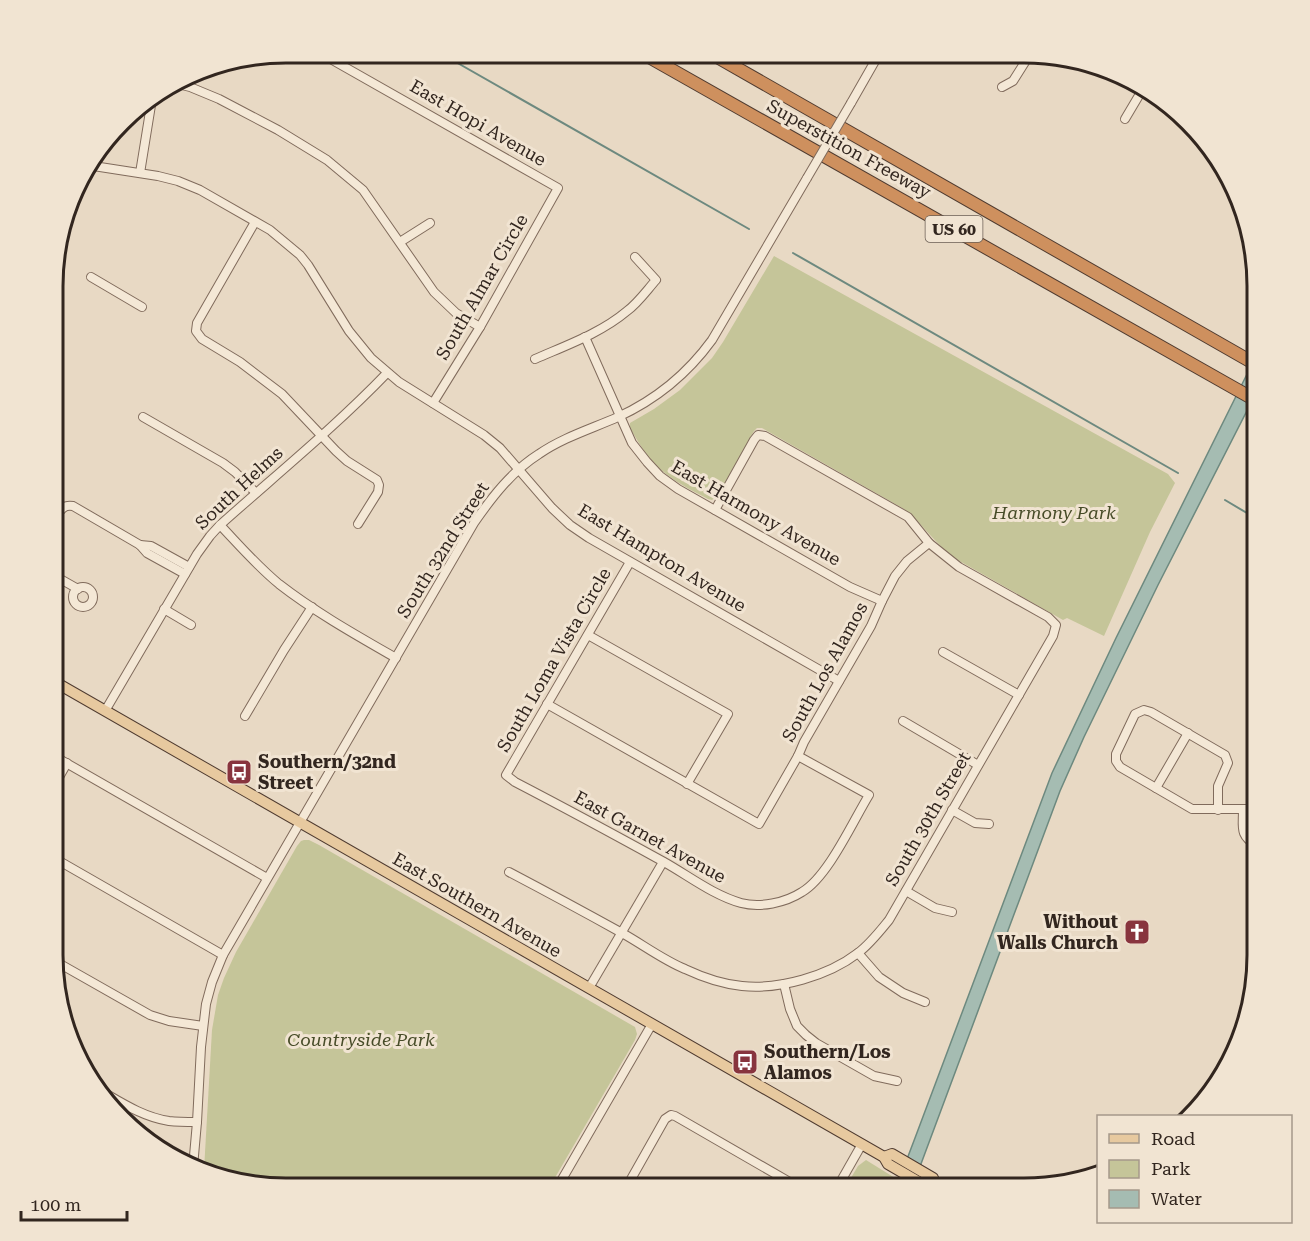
<svg xmlns="http://www.w3.org/2000/svg" width="1310" height="1241" font-family="'Roboto Serif',serif">
<rect width="100%" height="100%" fill="#e8d9c4"/>
<g fill="#c5c599">
<path d="M774 256 1168 474 1175 483 1150 532 1104 636 1067 618 1063 620 956 559C936 545 923 524 904 509L762 428H757L754 431 718 495 712 500 708 499C691 490 673 481 659 468 647 457 638 442 630 428V423L654 409 680 390 712 358 723 342Z"/>
<path d="M304 840H309L319 845 635 1027 637 1034 635 1040 549 1188H271L204 1170 212 1030 218 995 224 978 236 952 297 846 301 841Z"/>
<path d="M866 1160 895 1178 891 1188H845L858 1166Z"/>
</g>
<path fill="#a5bcb2" stroke="#6d897f" stroke-width="1.5" d="M1257 354V391L1158 585 1084 737 1060 791 912 1188H896L915 1138 1052 773 1116 638Z"/>
<g fill="none" stroke-linecap="round" stroke-linejoin="round">
<g stroke="#6d897f" stroke-width="2">
<path d="M440 53 749 229"/>
<path d="M793 253 1178 473"/>
<path d="M1225 500 1257 519"/>
</g>
<g stroke="#806b5c" stroke-width="10">
<g id="minor">
<path d="M320 53 558 188 480 327 433 403"/>
<path d="M178 84 190 87 219 99 278 130 327 160 363 190 434 292 456 313 480 327"/>
<path d="M1002 87 1013 81 1030 54"/>
<path d="M851 103 879 54"/>
<path d="M1125 119 1144 87"/>
<path d="M87 165 158 176 178 181 200 190 270 230 300 255 308 265 349 331 371 358 399 382 484 435 500 448 552 508 570 525 589 538 839 681"/>
<path d="M140 173 152 99"/>
<path d="M1225 178 1226 176"/>
<path d="M255 222 197 323 196 331 202 339 240 362 282 394 336 451 347 461 377 480 379 485 378 492 358 524"/>
<path d="M400 242 430 223"/>
<path d="M91 277 142 307"/>
<path d="M585 337 632 443 647 462 660 476 678 489 850 587 882 601"/>
<path d="M535 359C567 345 601 333 627 311 638 303 647 290 656 280L635 257"/>
<path d="M143 417 223 463 235 472 256 493"/>
<path d="M55 519C60 511 63 504 73 506L140 545 147 553 185 574"/>
<path d="M220 525C239 545 257 566 279 584 315 612 356 635 396 658"/>
<path d="M140 545 151 546 189 567"/>
<path d="M630 562 506 775 515 782C565 808 615 835 664 862 689 876 713 895 741 903 760 908 785 903 802 892 828 877 853 821 869 795L798 756"/>
<path d="M55 576 78 589"/>
<circle cx="83" cy="597" r="10"/>
<path d="M164 609 191 625"/>
<path d="M588 635 728 714 687 784"/>
<path d="M943 652 1019 695"/>
<path d="M547 704 759 824 798 756 804 742 871 626 882 601 895 576 907 561 929 543"/>
<path d="M105 711 197 554 210 536 220 525C276 475 335 427 387 373"/>
<path d="M245 716 284 650 312 607"/>
<path d="M903 721 978 765"/>
<path d="M54 756 267 878"/>
<path d="M54 786 67 763"/>
<path d="M1156 788 1188 733"/>
<path d="M952 810 975 823 989 824"/>
<path d="M1218 810V786L1228 763 1225 755 1151 712 1144 710 1135 714 1116 754V761L1120 767 1192 809H1257"/>
<path d="M1243 810C1243 828 1239 835 1257 846"/>
<path d="M54 858 223 955"/>
<path d="M509 872C547 892 584 912 622 933 642 944 663 960 685 969 702 977 722 984 742 986 779 990 828 976 858 953 870 944 880 931 889 920L1053 636 1056 625 1048 617 959 567 929 543 908 517 765 436 758 435 754 440 715 510"/>
<path d="M906 891 935 908 952 912"/>
<path d="M858 953 879 977 903 993 925 1002"/>
<path d="M53 960 150 1015 169 1021 203 1026"/>
<path d="M784 984 790 1009 797 1026 806 1035 816 1043 874 1076 897 1081"/>
<path d="M589 988 663 862"/>
<path d="M96 1088C119 1101 142 1117 169 1121 178 1122 188 1122 197 1122"/>
<path d="M193 1167 197 1122 201 1047 206 1004 212 982 223 955 474 523C492 497 512 471 539 454 564 437 591 429 618 417 655 400 688 373 712 340L807 178"/>
<path d="M557 1188 652 1024"/>
<path d="M626 1188 665 1119 671 1115 675 1116 800 1188"/>
<path d="M837 1188 862 1144"/>
</g>
</g>
<g stroke="#4f3b30" stroke-width="12">
<g id="major">
<path d="M55 682 884 1157 888 1164 919 1182 928 1187 936 1186"/>
<path d="M884 1157 892 1154 933 1178 936 1186 940 1188"/>
</g>
</g>
<g stroke="#4f3b30" stroke-width="14">
<g id="highway">
<path d="M642 53 1257 401"/>
<path d="M712 54 1257 365"/>
</g>
</g>
<use href="#minor" stroke="#f4e8d6" stroke-width="8"/>
<use href="#major" stroke="#e7c99f" stroke-width="10"/>
<use href="#highway" stroke="#ce905e" stroke-width="12"/>
<g stroke="#806b5c" stroke-width="10" stroke-linecap="butt">
<path id="minor-bridge" d="M807 178 851 103"/>
</g>
<use href="#minor-bridge" stroke="#f4e8d6" stroke-width="8"/>
</g>
<defs>
<g id="bus-square" transform="scale(1.35)"><rect x="-9" y="-9" width="18" height="18" rx="4" fill="#88343e" stroke="#f1e4d2"/><path d="M-5-6H5V4H4V6H2V4H-2V6H-4V4H-5ZM-3.5-4V0h7V-4ZM-3.5 1.2v1.5H-2V1.2ZM2 1.2v1.5H3.5V1.2Z" fill="#fff"/></g>
<g id="church-square" transform="scale(1.35)"><rect x="-9" y="-9" width="18" height="18" rx="4" fill="#88343e" stroke="#f1e4d2"/><path d="M-1.2-6h2.4v3.5h3.3v2.4h-3.3V6h-2.4V-.1h-3.3v-2.4h3.3Z" fill="#fff"/></g>
</defs>
<g fill-rule="evenodd">
<use href="#bus-square" x="239" y="772"/>
<use href="#church-square" x="1137" y="932"/>
<use href="#bus-square" x="745" y="1062"/>
</g>
<g text-anchor="middle" stroke-width="6" stroke-linejoin="round" paint-order="stroke">
<rect fill="#f1e4d2" stroke="#6b5f55" stroke-width="1.5" x="925.5" y="216" width="57" height="26" rx="4.5"/>
<g font-size="16" font-weight="bold" fill="#32261f">
<text x="954" y="235">US 60</text>
</g>
<g font-size="18" fill="#32261f" stroke="#f1e4d2">
<text transform="translate(478 123) rotate(30)" y="6">East Hopi Avenue</text>
<text transform="translate(849 149) rotate(29)" y="6">Superstition Freeway</text>
<text transform="translate(482 287) rotate(-60)" y="6">South Almar Circle</text>
<text transform="translate(239 488) rotate(-43)" y="6">South Helms</text>
<text transform="translate(756 513) rotate(30)" y="6">East Harmony Avenue</text>
<text transform="translate(443 550) rotate(-58)" y="6">South 32nd Street</text>
<text transform="translate(662 558) rotate(31)" y="6">East Hampton Avenue</text>
<text transform="translate(554 660) rotate(-60)" y="6">South Loma Vista Circle</text>
<text transform="translate(825 672) rotate(-61)" y="6">South Los Alamos</text>
<text transform="translate(928 819) rotate(-60)" y="6">South 30th Street</text>
<text transform="translate(650 837) rotate(29)" y="6">East Garnet Avenue</text>
<text transform="translate(477 905) rotate(30)" y="6">East Southern Avenue</text>
</g>
<g font-size="18" font-style="italic" fill="#474c28" stroke="#f1e4d2">
<text x="1054" y="519">Harmony Park</text>
<text x="361" y="1046">Countryside Park</text>
</g>
<g font-size="18" font-weight="bold" fill="#32261f" stroke="#f1e4d2" text-anchor="start">
<text x="258" y="768">Southern/32nd<tspan x="258" dy="21">Street</tspan></text>
<text x="1118" y="928" text-anchor="end">Without<tspan x="1118" dy="21">Walls Church</tspan></text>
<text x="764" y="1058">Southern/Los<tspan x="764" dy="21">Alamos</tspan></text>
</g>
</g>
<path d="M0 0H1310V1241H0ZM286 63H1024A223 223 0 0 1 1247 286V955A223 223 0 0 1 1024 1178H286A223 223 0 0 1 63 955V286A223 223 0 0 1 286 63Z" fill="#f1e4d2" fill-rule="evenodd"/>
<path fill="none" stroke="#32261f" stroke-width="3" d="M286 63H1024A223 223 0 0 1 1247 286V955A223 223 0 0 1 1024 1178H286A223 223 0 0 1 63 955V286A223 223 0 0 1 286 63Z"/>
<rect x="1097" y="1115" width="195" height="108" fill="#f1e4d2" stroke="#a5988a" stroke-width="1.5"/>
<rect x="1109" y="1134" width="30" height="9" fill="#e7c99f" stroke="#a5988a" stroke-width="1.5"/>
<text x="1151" y="1145" font-size="18" fill="#32261f">Road</text>
<rect x="1109" y="1160" width="30" height="18" fill="#c5c599" stroke="#a5988a" stroke-width="1.5"/>
<text x="1151" y="1175" font-size="18" fill="#32261f">Park</text>
<rect x="1109" y="1190" width="30" height="18" fill="#a5bcb2" stroke="#a5988a" stroke-width="1.5"/>
<text x="1151" y="1205" font-size="18" fill="#32261f">Water</text>
<path d="M21 1211v9h106v-9" fill="none" stroke="#32261f" stroke-width="3"/>
<text x="30" y="1211" font-size="18" fill="#32261f" stroke="#f1e4d2" stroke-width="4.5" paint-order="stroke">100 m</text>
</svg>
